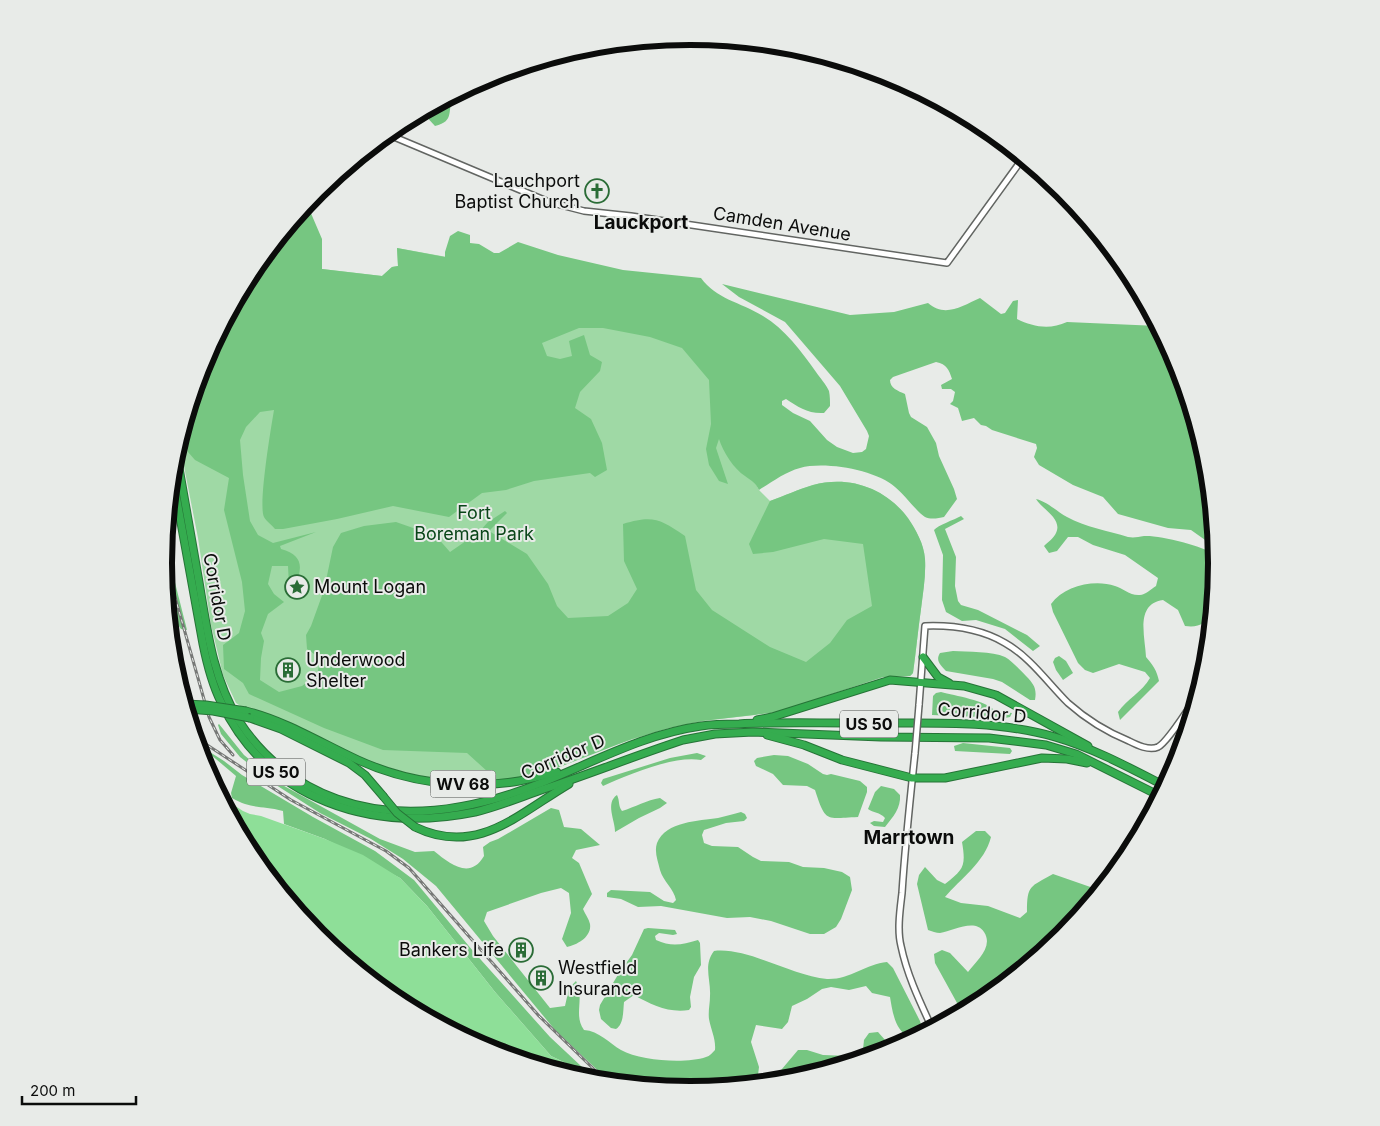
<svg xmlns="http://www.w3.org/2000/svg" width="1380" height="1126" font-family="Inter,sans-serif">
<rect width="100%" height="100%" fill="#e8ebe8"/>
<path fill="#9fd9a5" d="M317 243 322 269 382 276 392 267 398 266 397 248 497 266 701 320 728 433 759 490 770 501C784 496 799 489 813 485 849 475 886 488 907 518 916 530 924 544 925 559 926 576 923 592 921 609 918 630 916 651 913 673L910 676 883 677 755 715 702 721 669 728 498 781 456 782 411 774 372 763 285 721 242 707 236 703 223 675 211 625 198 538 179 441 203 361 252 270Z"/>
<g fill="#76c681">
<path d="M454 95C446 110 456 121 435 126L422 112Z"/>
<path d="M307 204 322 239V269L382 276 392 267 398 266 397 248 445 257V252L450 236 458 231 470 235V243L479 244 494 253H499L518 242 558 255 623 270 701 278C716 299 740 302 763 316 785 329 801 351 816 372 820 378 826 384 829 391 830 396 830 401 830 406L824 413C808 414 798 407 786 399L782 401V405L793 413 810 421 827 440 837 447 853 453 862 452 866 449 869 436 867 431 840 386 785 322 739 297 722 284 850 315 894 312 928 303C945 318 962 306 980 298L1001 314 1005 313 1013 301 1018 300 1017 319C1033 327 1050 330 1067 322L1158 326 1177 362 1207 461 1215 547 1191 530 1168 528 1118 514 1103 497 1073 485 1039 465 1034 457 1037 448 1036 444 992 430 986 426 981 425 974 418 962 421 958 408 950 404 953 401 955 392 951 389H942L941 385 952 379C949 370 947 364 936 362L893 377 890 380C890 388 898 391 905 394L909 413 911 417 927 427 936 443 939 456 954 489 957 499 944 517C939 518 931 520 925 517 916 511 904 494 895 487 876 470 825 461 800 468 785 472 772 482 759 490 754 481 753 482 745 476 734 469 723 452 719 439L716 448 728 484 719 481 709 465 706 449 711 424 709 380 682 348 650 337 603 328H579L542 343 547 356 560 359 572 356 569 341 584 335 590 355 602 362 600 371 580 392 575 408 591 419 602 443 607 470 595 477 590 473 534 481 506 490 482 493 449 517 393 506 337 519 283 529H275C272 525 266 521 264 517 258 505 271 428 274 410L260 412 246 427 240 440 243 475 250 521 258 535 273 543 316 532 280 546 281 549C304 555 303 569 294 587L289 585 288 566H272L268 584 274 594 284 602 268 614 261 633 264 641 261 658 260 680 279 692 302 686 317 675 320 660 317 656 307 649 306 635 311 626 324 590 333 547 341 533 364 526 396 522 436 536 450 552 479 532 488 522 505 511 507 513 489 531 527 554 548 584 557 606 568 618 608 616 628 603 637 589 624 561 623 524C653 515 660 519 685 536L696 590 712 610 770 647 806 662 830 643 847 620 872 606 863 544 824 539 773 552 753 554 749 544 770 501C784 496 799 489 813 485 849 475 886 488 908 518 916 530 924 544 925 559 926 576 923 592 921 609 918 630 916 651 913 673L910 676 883 677 778 712 702 721 669 728 632 739 544 773 498 781 467 753 383 750 324 728 249 694 243 683 224 669 223 645 239 633 245 611 242 582 224 510 229 478 195 460 188 452 185 423 203 361 252 270Z"/>
<path d="M1036 499C1048 502 1056 511 1067 517 1085 527 1109 531 1128 537 1134 538 1138 537 1144 536 1160 535 1203 546 1216 555 1217 566 1215 576 1214 586 1212 607 1212 630 1185 626L1178 610 1163 600C1135 604 1145 636 1146 657 1153 665 1157 671 1159 681L1120 720 1118 712C1127 699 1142 692 1150 678L1145 672 1119 664 1093 673 1085 670 1078 663 1053 612 1051 604C1064 586 1094 579 1115 586 1123 588 1130 596 1140 595 1145 595 1151 589 1156 586L1158 578 1125 555 1093 545 1078 537H1068L1057 551 1049 553 1044 546C1048 542 1054 538 1056 533 1063 519 1042 509 1036 499Z"/>
<path d="M961 516 964 519 945 529 956 557 955 586 958 601 961 605 978 610 1027 635 1040 646 1033 651 1005 629 976 620 962 621 946 612 942 600 943 555 934 530C938 525 954 520 961 516Z"/>
<path d="M165 543 187 630 181 629C163 606 162 571 165 543Z"/>
<path d="M170 632 175 635 177 657 184 667 187 676H177L173 665Z"/>
<path d="M953 651C968 652 992 651 1005 657 1012 661 1020 670 1026 676 1034 684 1037 689 1035 700H1030L1002 682 993 679 946 671C941 665 935 661 940 653Z"/>
<path d="M1059 656 1066 661 1073 673 1063 680 1056 670 1053 662 1055 658Z"/>
<path d="M941 692C955 696 986 700 995 711L1012 713 1010 717 1005 718 932 715 933 696 936 693Z"/>
<path d="M219 724 244 755 277 782 380 839 415 852 434 851C450 864 470 880 484 856L483 847 490 842 498 839 551 808 559 810 564 827 581 829 600 845 576 850 572 858 579 863 592 894 583 909C585 914 589 919 590 924 592 937 577 945 567 947L562 939 571 913 569 893 561 888 541 893 487 912 484 921 493 936 550 1008 565 1006 569 988 576 981C585 999 573 1015 584 1030 599 1031 609 1043 621 1050 641 1061 686 1064 706 1057 710 1056 712 1053 715 1050 716 1039 711 1030 709 1019 708 1011 710 1004 710 996 711 980 703 965 714 951 748 947 792 976 827 979 849 980 866 964 887 962L893 968 920 1021 922 1029C919 1035 916 1039 909 1036 895 1032 892 1009 890 997L872 993 866 986 849 990 831 987 822 989 807 999 792 1006 788 1022 782 1029 756 1025 751 1042 759 1067 757 1083 690 1090 610 1082 555 1030 436 886 403 859 371 839 320 813 276 785 240 757 221 734 218 725Z"/>
<path d="M963 743 1010 748 1012 751 1010 754 955 751 954 746Z"/>
<path d="M197 744 224 761 242 775 313 817 375 851 414 880 473 951 550 1037 597 1081 582 1078 570 1065 551 1056 495 992 427 906 400 878 325 839 284 824 283 811C262 805 253 810 232 798L231 793 236 776 210 754 198 748Z"/>
<path d="M697 753 706 756 701 760C674 755 628 775 603 786L601 783 603 779 670 758Z"/>
<path d="M774 755 788 756 808 764 823 774 827 775 831 774 860 781 867 787V792L858 817C826 818 826 824 815 790L807 786 783 785 773 774 756 766 754 761 757 758Z"/>
<path d="M881 786 894 789 900 795C901 808 893 817 885 827L874 826 870 823 874 821 883 822 885 818C880 812 873 813 868 809L875 792Z"/>
<path d="M617 795C620 801 618 806 622 811 635 807 647 800 660 798L667 803 660 808 639 818 615 832C615 820 605 803 617 795Z"/>
<path d="M741 812 745 814 747 818 744 821 726 823 704 830 702 835 704 843 712 846 738 847 753 857 761 861 789 862 803 867 824 868 842 872 850 877 852 890 841 919 836 927 824 934H810L771 921 750 917 727 918 661 906 638 907 621 899 607 897V893L611 890 650 892 664 901 673 903 676 900C674 889 663 881 660 870 658 861 654 852 657 843 666 821 699 821 718 818 726 816 734 814 741 812Z"/>
<path d="M976 831H985L991 837C985 862 960 879 945 897L961 903 988 906 1020 918 1027 912C1027 885 1030 887 1053 874L1099 890 1062 936 982 1001 962 1012 935 963 934 954 942 950 950 953 968 972C976 961 994 947 984 932 975 918 953 931 940 933 936 933 932 931 928 930L917 884 919 875 925 867 937 880 945 884C964 869 966 866 962 842Z"/>
<path d="M648 928 675 930 677 934 673 935 659 933 655 936 656 940C671 947 682 945 698 940L700 943 701 965 694 977 690 997 691 1007 689 1010C668 1013 652 1005 634 995L624 1002C623 1011 624 1024 616 1029L611 1028 601 1019 599 1010 600 1005 619 973 632 955 644 929Z"/>
<path d="M878 1032 893 1049 862 1059 864 1040 869 1033Z"/>
<path d="M798 1050H807L823 1055 849 1056 846 1063 814 1073 796 1076 788 1080 771 1082Z"/>
</g>
<path fill="#8edf98" d="M220 796 243 811 250 814 261 816 325 839 363 855 400 878 427 906 495 992 551 1056 570 1065 582 1078 488 1050 397 1001 317 935 252 855Z"/>
<g fill="none" stroke-linecap="round" stroke-linejoin="round">
<g stroke="#626562" stroke-width="8">
<g id="minor">
<path d="M387 134 549 202 584 211 631 216 947 263 1023 158"/>
<path d="M919 705 925 626C952 625 981 629 1005 643 1030 657 1048 683 1068 703 1086 719 1107 732 1129 741 1137 745 1149 751 1158 747 1168 742 1190 706 1197 696"/>
<path d="M915 753C910 800 905 846 902 893 900 910 897 930 901 946 907 975 920 1002 932 1028"/>
</g>
</g>
<g stroke="#267437" stroke-width="9">
<g id="highway">
<path d="M176 451C184 495 191 538 199 582 207 630 213 679 239 721 262 757 297 785 337 799 404 823 476 809 541 783 594 762 644 734 701 726 714 724 727 724 739 724 775 722 811 723 847 723 915 724 990 718 1055 737 1093 748 1130 768 1165 786"/>
<path d="M172 473 203 644C207 664 212 684 221 702 268 801 372 833 475 812 500 806 523 796 547 788 592 773 637 755 683 740L715 734 753 732 881 737 989 738 1046 745 1076 754 1160 796"/>
<path d="M923 657 938 677 949 683"/>
<path d="M246 711C286 721 321 743 358 760 408 783 465 790 519 781 532 779 544 775 557 772"/>
<path d="M250 718 281 729 349 763 365 775 383 796"/>
<path d="M757 720 772 717 890 680 964 686 996 695 1088 746"/>
<path d="M767 735 804 745 842 760 912 778H945L1042 758 1067 759 1087 763"/>
<path d="M415 827C477 857 518 814 569 784"/>
</g>
</g>
<use href="#minor" stroke="#fff" stroke-width="5"/>
<use href="#highway" stroke="#35ac4f" stroke-width="7"/>
<g stroke="#767876" stroke-width="3">
<g id="rail">
<path d="M164 558 209 717 220 740 233 755"/>
<path d="M195 737 291 800 386 851 409 868 539 1016 606 1081"/>
</g>
</g>
<use href="#rail" stroke="#e8ebe8" stroke-width="1" stroke-dasharray="4" stroke-linecap="butt"/>
<g stroke="#626562" stroke-width="8" stroke-linecap="butt">
<path id="minor-bridge" d="M915 753 919 705"/>
</g>
<g stroke="#267437" stroke-width="9" stroke-linecap="butt">
<g id="highway-bridge">
<path d="M185 704 206 705 246 711"/>
<path d="M187 709 213 711 250 718"/>
<path d="M383 796 397 813 415 827"/>
</g>
</g>
<use href="#minor-bridge" stroke="#fff" stroke-width="5"/>
<use href="#highway-bridge" stroke="#35ac4f" stroke-width="7"/>
</g>
<defs>
<g id="church-ring" transform="scale(1.25)"><circle r="9.5" fill="#e8ebe8" stroke="#2a6c36" stroke-width="1.5"/><path d="M-1.2-6h2.4v3.5h3.3v2.4h-3.3V6h-2.4V-.1h-3.3v-2.4h3.3Z" fill="#2a6c36"/></g>
<g id="sight-ring" transform="scale(1.25)"><circle r="9.5" fill="#e8ebe8" stroke="#2a6c36" stroke-width="1.5"/><path d="M0-6L1.8-2.2L6-1.7L2.9 1.2L3.7 5.4L0 3.3L-3.7 5.4L-2.9 1.2L-6-1.7L-1.8-2.2Z" fill="#2a6c36"/></g>
<g id="building-ring" transform="scale(1.25)"><circle r="9.5" fill="#e8ebe8" stroke="#2a6c36" stroke-width="1.5"/><path d="M-4-6H4V6H1V3H-1V6H-4ZM-2.5-4.3h1.7v1.8h-1.7ZM.8-4.3h1.7v1.8H.8ZM-2.5-1h1.7V.8h-1.7ZM.8-1h1.7V.8H.8Z" fill="#2a6c36"/></g>
</defs>
<g fill-rule="evenodd">
<use href="#church-ring" x="597" y="191"/>
<use href="#sight-ring" x="297" y="587"/>
<use href="#building-ring" x="288" y="670"/>
<use href="#building-ring" x="521" y="950"/>
<use href="#building-ring" x="541" y="978"/>
</g>
<g text-anchor="middle" stroke-width="4" stroke-linejoin="round" paint-order="stroke">
<g fill="#e8ebe8" stroke="#4d4f4d" stroke-width="1">
<rect x="840" y="710.5" width="58" height="27" rx="4"/>
<rect x="247" y="758.5" width="58" height="27" rx="4"/>
<rect x="430.5" y="770.5" width="65" height="27" rx="4"/>
</g>
<g font-size="16" font-weight="bold" fill="#0b0c0b">
<text x="869" y="730">US 50</text>
<text x="276" y="778">US 50</text>
<text x="463" y="790">WV 68</text>
</g>
<g font-size="18" fill="#0b0c0b" stroke="#e8ebe8" text-anchor="start">
<text x="580" y="187" text-anchor="end">Lauchport<tspan x="580" dy="21">Baptist Church</tspan></text>
<text x="314" y="593">Mount Logan</text>
<text x="306" y="666">Underwood<tspan x="306" dy="21">Shelter</tspan></text>
<text x="504" y="956" text-anchor="end">Bankers Life</text>
<text x="558" y="974">Westfield<tspan x="558" dy="21">Insurance</tspan></text>
</g>
<g font-size="18" fill="#0b0c0b" stroke="#e8ebe8">
<text transform="translate(782 224) rotate(9)" y="6">Camden Avenue</text>
<text transform="translate(217 597) rotate(80)" y="6">Corridor D</text>
<text transform="translate(982 713) rotate(5)" y="6">Corridor D</text>
<text transform="translate(563 757) rotate(-23)" y="6">Corridor D</text>
</g>
<g font-size="18" fill="#094518" stroke="#e8ebe8">
<text x="474" y="519">Fort<tspan x="474" dy="21">Boreman Park</tspan></text>
</g>
<g font-size="19" font-weight="bold" fill="#0b0c0b" stroke="#e8ebe8">
<text x="641" y="229">Lauckport</text>
<text x="909" y="844">Marrtown</text>
</g>
</g>
<path d="M0 0H1380V1126H0ZM172 563a518 518 0 1 1 1036 0a518 518 0 1 1-1036 0Z" fill="#e8ebe8" fill-rule="evenodd"/>
<path fill="none" stroke="#0b0c0b" stroke-width="6" d="M172 563a518 518 0 1 1 1036 0a518 518 0 1 1-1036 0Z"/>
<path d="M22 1096v8h114v-8" fill="none" stroke="#0b0c0b" stroke-width="2.5"/>
<text x="30" y="1096" font-size="15" fill="#0b0c0b" stroke="#e8ebe8" stroke-width="4" paint-order="stroke">200 m</text>
</svg>
